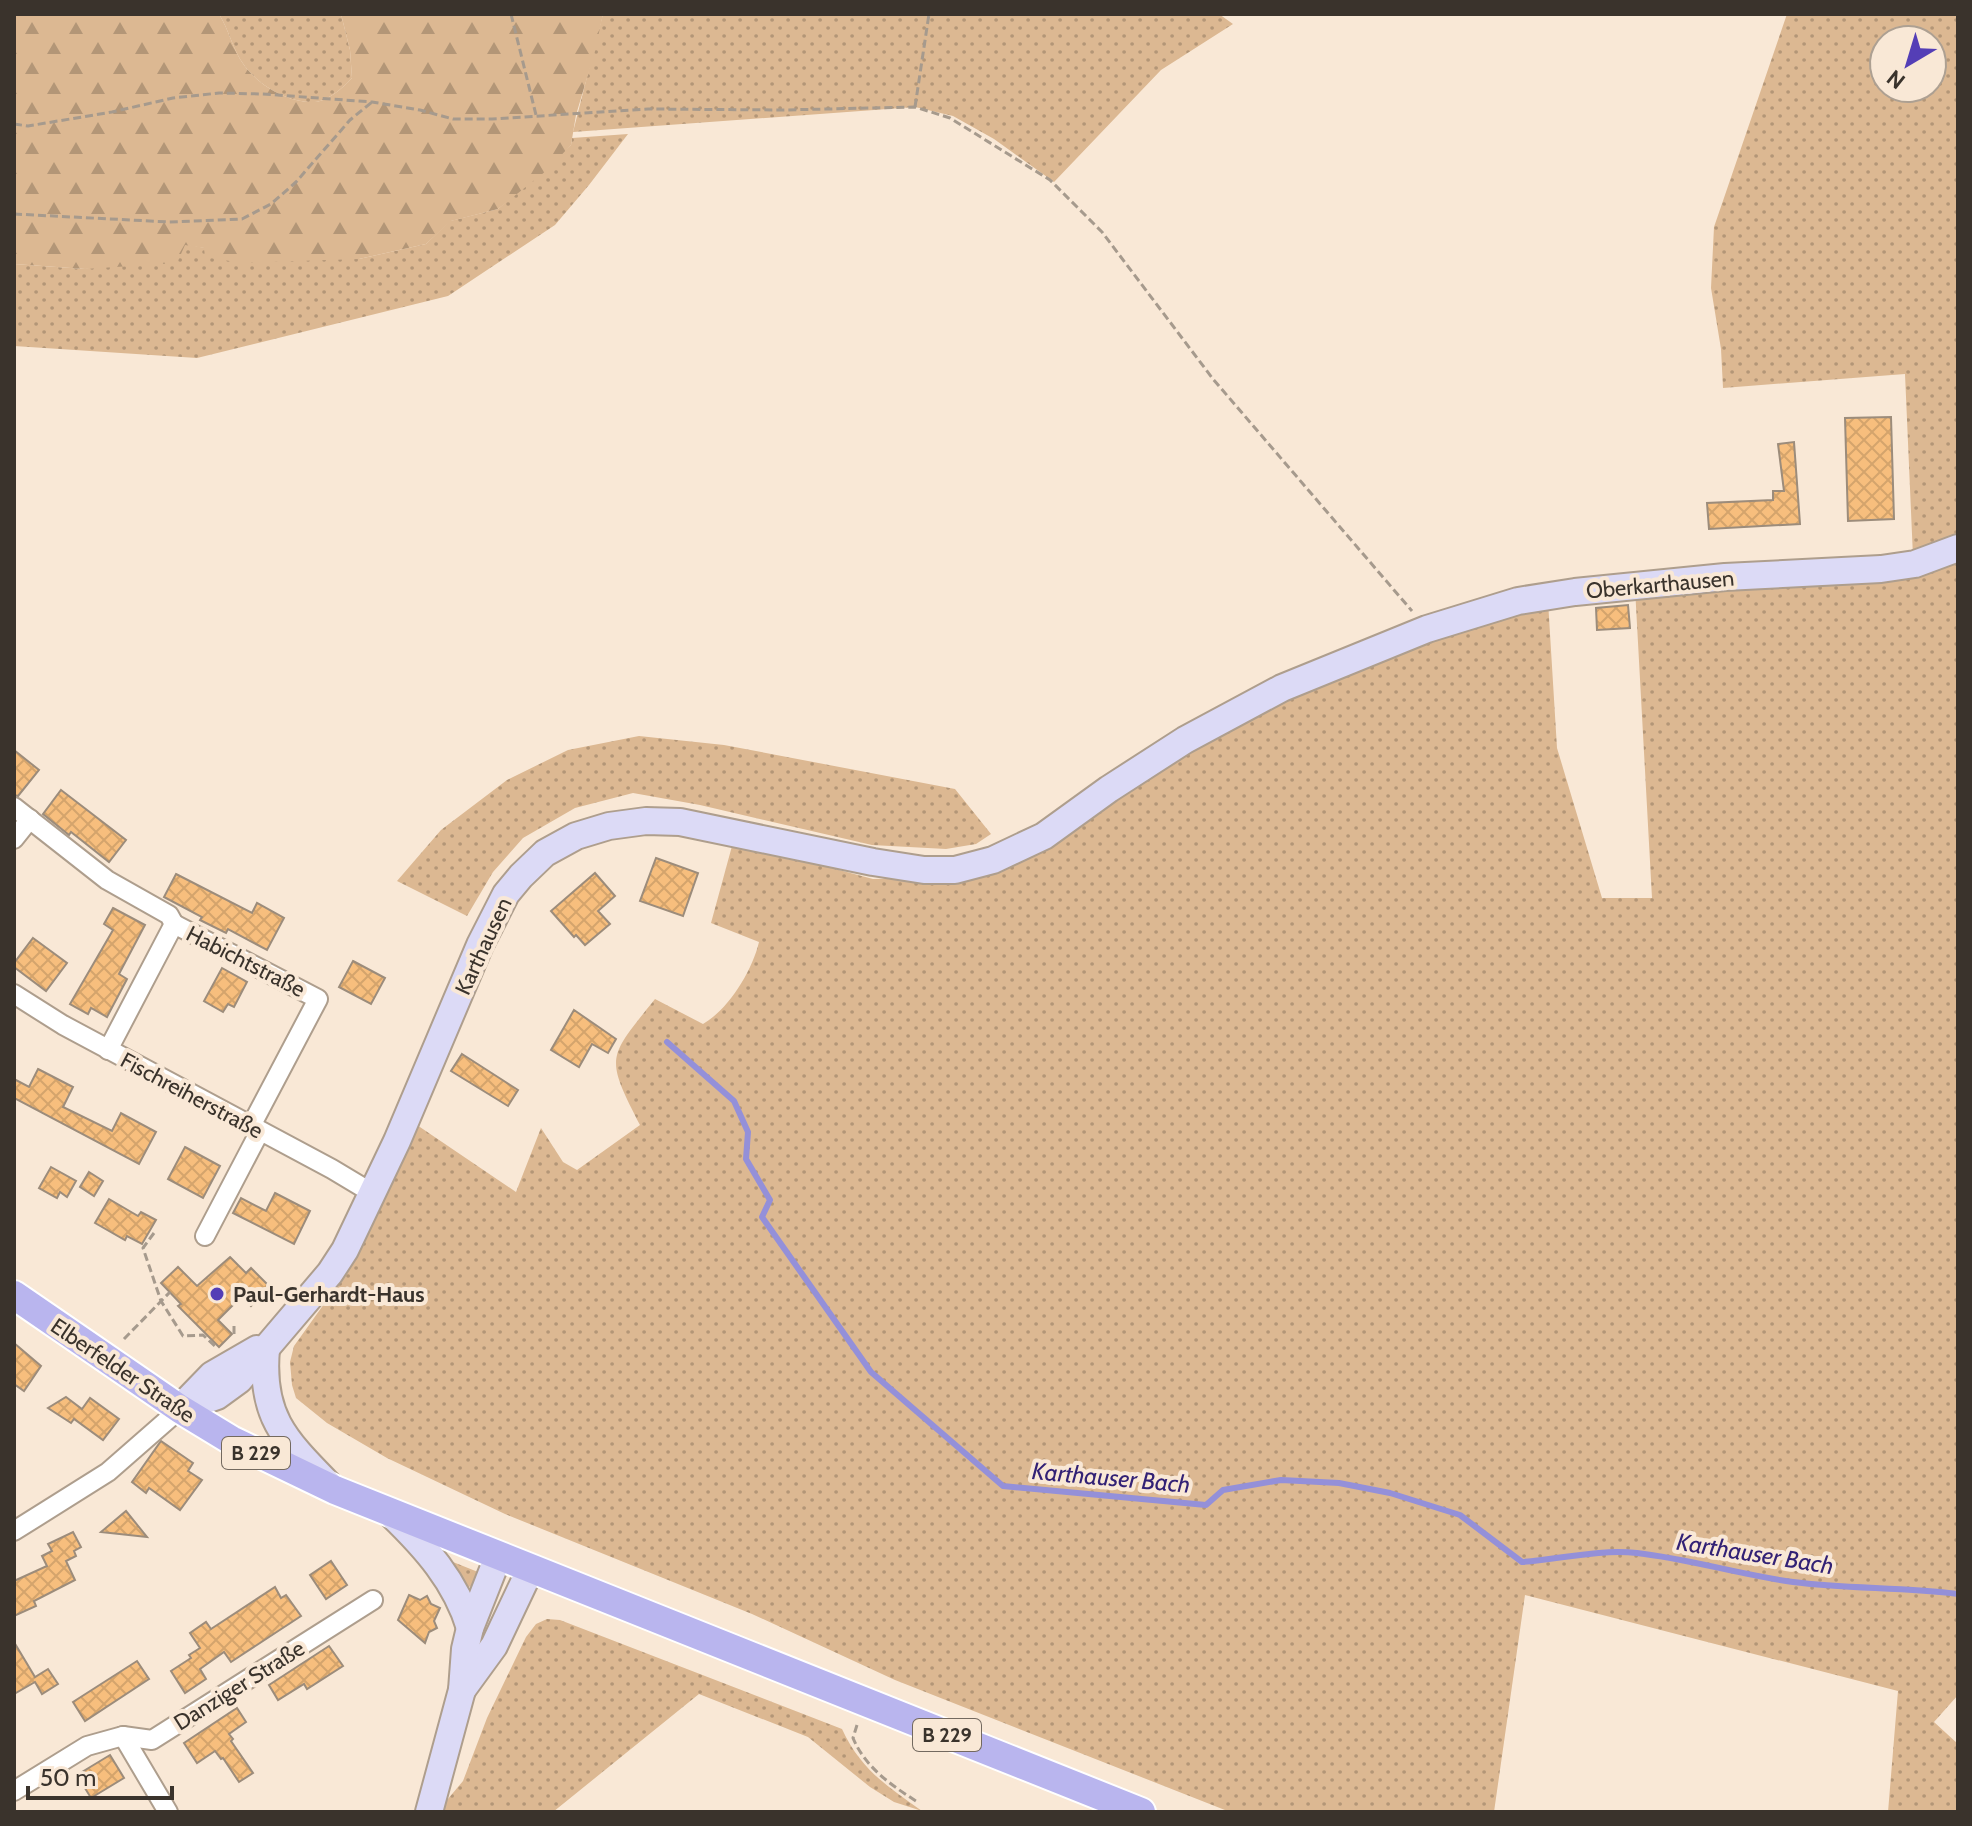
<svg xmlns="http://www.w3.org/2000/svg" width="1972" height="1826" font-family="Cabin,sans-serif">
<defs>
<pattern id="grass-dots" width="8" height="8" patternUnits="userSpaceOnUse" patternTransform="scale(2)"><rect width="8" height="8" fill="#dcb892"/><path d="M2 2h.1M6 6h.1" fill="none" stroke="#b39677" stroke-width="1.8" stroke-linecap="round"/></pattern>
<pattern id="forest-firs" width="22" height="20" patternUnits="userSpaceOnUse" patternTransform="scale(2)"><rect width="22" height="20" fill="#dcb892"/><path d="M5 1l3.5 6h-7zM16 11l3.5 6h-7z" fill="#b39677"/></pattern>
<pattern id="building-cross-hatch" width="8" height="8" patternUnits="userSpaceOnUse" patternTransform="scale(2)"><rect width="8" height="8" fill="#f7be7d"/><path d="M0 0l8 8M0 8l8-8" fill="none" stroke="#d4a46c"/></pattern>
</defs>
<rect width="100%" height="100%" fill="#f9e8d6"/>
<g fill="url(#grass-dots)" fill-rule="evenodd">
<path d="M219 14H341L350 50 352 78C344 87 328 101 315 102 289 103 259 86 244 65 233 50 229 30 219 14Z"/>
<path d="M603 14H1219L1233 24 1161 70 1054 182 994 139 953 116 915 107 573 132Z"/>
<path d="M1787 14H1958V541L1913 557 1905 374 1723 388 1721 349 1711 288 1714 227ZM1884 40H1932V88H1884Z"/>
<path d="M628 134 589 185 555 225 448 296 197 358 14 346V264L85 269 185 244 205 248V256L359 259 426 244 450 221 498 209 571 145 572 138Z"/>
<path d="M1958 549V1695L1934 1722 1958 1744V1812H1888L1898 1691 1525 1595 1494 1812H1230L895 1680 752 1614 505 1514 387 1458 327 1423 296 1398 292 1385 290 1362 294 1346 334 1290 414 1123 516 1192 541 1128 563 1162 577 1170 640 1125C605 1056 607 1059 655 999L703 1024C729 1009 752 971 759 942L711 923 732 846 794 858 873 879 924 878 1112 791 1369 655 1548 601 1557 748 1602 898H1652L1635 588Z"/>
<path d="M639 736 724 745 955 789 991 834 976 844 946 849 872 845 700 805 633 793 575 808 523 838 493 872 467 916 397 881 441 830 507 780 568 750Z"/>
<path d="M448 1560 478 1572 474 1587 462 1586Z"/>
<path d="M547 1619 560 1620 842 1729C861 1770 887 1786 922 1811L894 1802 870 1787 808 1737 699 1694 553 1812H441L442 1806 463 1781 487 1718 526 1637 536 1624Z"/>
</g>
<path fill="url(#forest-firs)" d="M14 14H219C229 30 233 50 244 65 259 86 289 103 315 102 328 101 344 87 352 78L350 50 341 14H603L595 51 576 115 571 145 546 171 498 209 451 221 426 244 359 259 242 263 205 257 204 248 185 245 177 263 85 269 14 264Z"/>
<g fill="none" stroke-linecap="round" stroke-linejoin="round">
<path stroke="#9490d9" stroke-width="6" d="M667 1042 734 1101 748 1132 746 1159 770 1200 762 1217 871 1372 1003 1486 1206 1505 1223 1490 1281 1480 1339 1483 1390 1493 1460 1515 1522 1562C1560 1559 1599 1549 1637 1553 1690 1559 1741 1575 1793 1582 1847 1589 1903 1587 1958 1594"/>
</g>
<g fill="url(#building-cross-hatch)" stroke="#9c8c7b" stroke-width="2">
<path d="M1891 417 1894 519 1848 521 1845 418Z"/>
<path d="M1794 442 1800 524 1709 529 1707 503 1773 500V491H1784L1778 444Z"/>
<path d="M1628 605 1630 628 1597 630 1596 608Z"/>
<path d="M14 750 39 770 18 796 14 795Z"/>
<path d="M61 790 126 840 109 862 71 832 69 835 43 814Z"/>
<path d="M656 858 698 873 683 916 640 901Z"/>
<path d="M595 873 615 896 598 911 610 924 585 945 576 935 574 937 551 911Z"/>
<path d="M176 874 252 913 257 903 284 918 267 950 228 929 226 933 200 920 202 917 164 897Z"/>
<path d="M113 908 145 925 119 974 127 979 107 1017 91 1008 88 1014 70 1004 113 930 104 924Z"/>
<path d="M33 938 67 963 46 991 14 967V963Z"/>
<path d="M353 961 385 978 371 1004 339 987Z"/>
<path d="M222 968 247 982 234 1007 228 1004 223 1012 204 1001Z"/>
<path d="M574 1010 616 1039 608 1053 592 1044 579 1067 551 1050Z"/>
<path d="M462 1054 518 1090 508 1106 451 1071Z"/>
<path d="M38 1069 73 1087 63 1107 112 1131 121 1113 156 1132 139 1164 14 1098V1079L29 1087Z"/>
<path d="M185 1147 220 1166 203 1198 168 1179Z"/>
<path d="M51 1167 76 1181 67 1197 60 1192 57 1198 39 1188Z"/>
<path d="M89 1172 103 1181 94 1196 80 1187Z"/>
<path d="M275 1193 310 1211 294 1244 233 1213 241 1198 266 1211Z"/>
<path d="M109 1199 138 1216 141 1212 156 1220 142 1244 127 1236 125 1240 95 1223Z"/>
<path d="M230 1257 246 1273 251 1268 270 1287 251 1306 242 1296 218 1320 232 1334 219 1347 178 1306 181 1304 161 1283 178 1267 197 1286Z"/>
<path d="M14 1343 41 1366 24 1391 14 1384Z"/>
<path d="M66 1397 82 1409 90 1398 119 1419 103 1440 74 1419 71 1423 48 1408Z"/>
<path d="M161 1441 193 1463 188 1471 202 1480 180 1510 149 1488 146 1493 132 1482Z"/>
<path d="M126 1511 147 1537 101 1532Z"/>
<path d="M73 1532 81 1547 74 1551 76 1556 66 1561 75 1580 34 1601 36 1606 14 1616V1581L47 1566 42 1556 52 1551 48 1544Z"/>
<path d="M331 1561 347 1585 326 1599 310 1575Z"/>
<path d="M275 1587 281 1598 286 1595 301 1616 231 1662 224 1652 200 1669 206 1679 185 1693 171 1671 191 1658 189 1655 200 1648 190 1633 206 1622 211 1629Z"/>
<path d="M409 1595 420 1600 427 1596 431 1604 440 1608 434 1621 437 1628 429 1632 425 1643 398 1620Z"/>
<path d="M14 1642 35 1677 48 1669 58 1684 42 1694 35 1682 14 1694Z"/>
<path d="M329 1646 343 1666 307 1689 304 1684 278 1700 269 1685Z"/>
<path d="M137 1661 149 1679 85 1721 73 1702Z"/>
<path d="M237 1708 246 1722 229 1734 233 1739 231 1741 253 1773 239 1782 223 1758 221 1759 215 1751 197 1763 184 1743Z"/>
<path d="M110 1755 124 1778 91 1798 77 1775Z"/>
</g>
<g fill="none" stroke-linecap="round" stroke-linejoin="round">
<g stroke="#ae9e8d" stroke-width="22">
<g id="minor">
<path d="M14 807 107 880 169 915 174 924"/>
<path d="M14 839 30 819"/>
<path d="M14 994 63 1025 332 1169 372 1193"/>
<path d="M108 1050 174 924 318 999 251 1126"/>
<path d="M205 1236 260 1131"/>
<path d="M14 1531 108 1472 180 1409"/>
<path d="M123 1736 168 1812"/>
<path d="M14 1791 87 1746 123 1736 152 1740 373 1600"/>
</g>
</g>
<g stroke="#ae9e8d" stroke-width="30">
<g id="secondary">
<path d="M266 1349C260 1416 285 1440 329 1485"/>
<path d="M181 1407 212 1375 257 1349"/>
<path d="M180 1409 217 1396 239 1380 330 1273 345 1250 397 1141 480 945 506 894 521 876 545 853 576 836 609 826 646 821 680 822 873 862 924 870H955L993 860 1044 836 1109 789 1185 740 1282 688 1427 629 1518 601 1575 592 1725 577 1881 569 1915 564 1958 548"/>
<path d="M391 1514C425 1547 456 1581 470 1628"/>
<path d="M462 1690 494 1646 530 1570"/>
<path d="M429 1812 462 1690 465 1649 470 1628 498 1557"/>
</g>
</g>
<g stroke="#fff" stroke-width="32">
<path id="primary" d="M14 1295 180 1409 231 1440 335 1490 1141 1812"/>
</g>
<g stroke="#a69a8d" stroke-width="3" stroke-dasharray="8 4" stroke-linecap="butt">
<path d="M511 14 536 115"/>
<path d="M915 107 929 14"/>
<path d="M14 124 28 126 112 112 173 98 219 93 263 94 372 102 420 110 453 119H492L648 109 783 110 915 107 950 118 1050 180 1102 232 1213 379 1412 611"/>
<path d="M14 214 169 222 242 219 271 204 296 182 350 120 372 102"/>
<path d="M154 1233 143 1248 161 1301 183 1336 203 1335 217 1348"/>
<path d="M234 1334V1326"/>
<path d="M124 1339 170 1292"/>
<path d="M857 1725 853 1738C865 1767 891 1785 916 1801"/>
</g>
<use href="#minor" stroke="#fff" stroke-width="18"/>
<use href="#secondary" stroke="#dcdaf6" stroke-width="26"/>
<use href="#primary" stroke="#b9b5ee" stroke-width="28"/>
</g>
<circle fill="#543eb6" stroke="#f9e8d6" stroke-width="3" cx="217" cy="1294" r="8"/>
<g text-anchor="middle" stroke-width="8" stroke-linejoin="round" paint-order="stroke">
<g fill="#f9e8d6" stroke="#73695f" stroke-width="2">
<rect x="222" y="1437" width="68" height="32" rx="6"/>
<rect x="913" y="1719" width="68" height="32" rx="6"/>
</g>
<g font-size="20" font-weight="bold" fill="#3a332c">
<text x="256" y="1460">B 229</text>
<text x="947" y="1742">B 229</text>
</g>
<g font-size="22" fill="#3a332c" stroke="#f9e8d6">
<text transform="translate(1660 584) rotate(-5)" y="8">Oberkarthausen</text>
<text transform="translate(483 946) rotate(-65)" y="8">Karthausen</text>
<text transform="translate(246 961) rotate(27)" y="8">Habichtstraße</text>
<text transform="translate(192 1095) rotate(28)" y="8">Fischreiherstraße</text>
<text transform="translate(123 1370) rotate(34)" y="8">Elberfelder Straße</text>
<text transform="translate(239 1685) rotate(-32)" y="8">Danziger Straße</text>
</g>
<g font-size="22" font-weight="bold" fill="#3a332c" stroke="#f9e8d6" text-anchor="start">
<text x="233" y="1302">Paul-Gerhardt-Haus</text>
</g>
<g font-size="24" font-style="italic" fill="#322175" stroke="#f9e8d6">
<text transform="translate(1111 1478) rotate(5)" y="8">Karthauser Bach</text>
<text transform="translate(1755 1554) rotate(9)" y="8">Karthauser Bach</text>
</g>
</g>
<rect width="1972" height="1826" fill="none" stroke="#3a332c" stroke-width="32"/>
<g transform="translate(1908 64) rotate(218)"><circle r="38" fill="#f9e8d6" stroke="#ada092" stroke-width="2"/>
<path d="M0-6L14 30L0 20L-14 30Z" fill="#543eb6"/>
<text y="-12" font-size="22" font-weight="bold" text-anchor="middle" fill="#3a332c">N</text>
</g>
<path d="M28 1786v12h144v-12" fill="none" stroke="#3a332c" stroke-width="4"/>
<text x="40" y="1786" font-size="24" fill="#3a332c" stroke="#f9e8d6" stroke-width="6" paint-order="stroke">50 m</text>
</svg>
